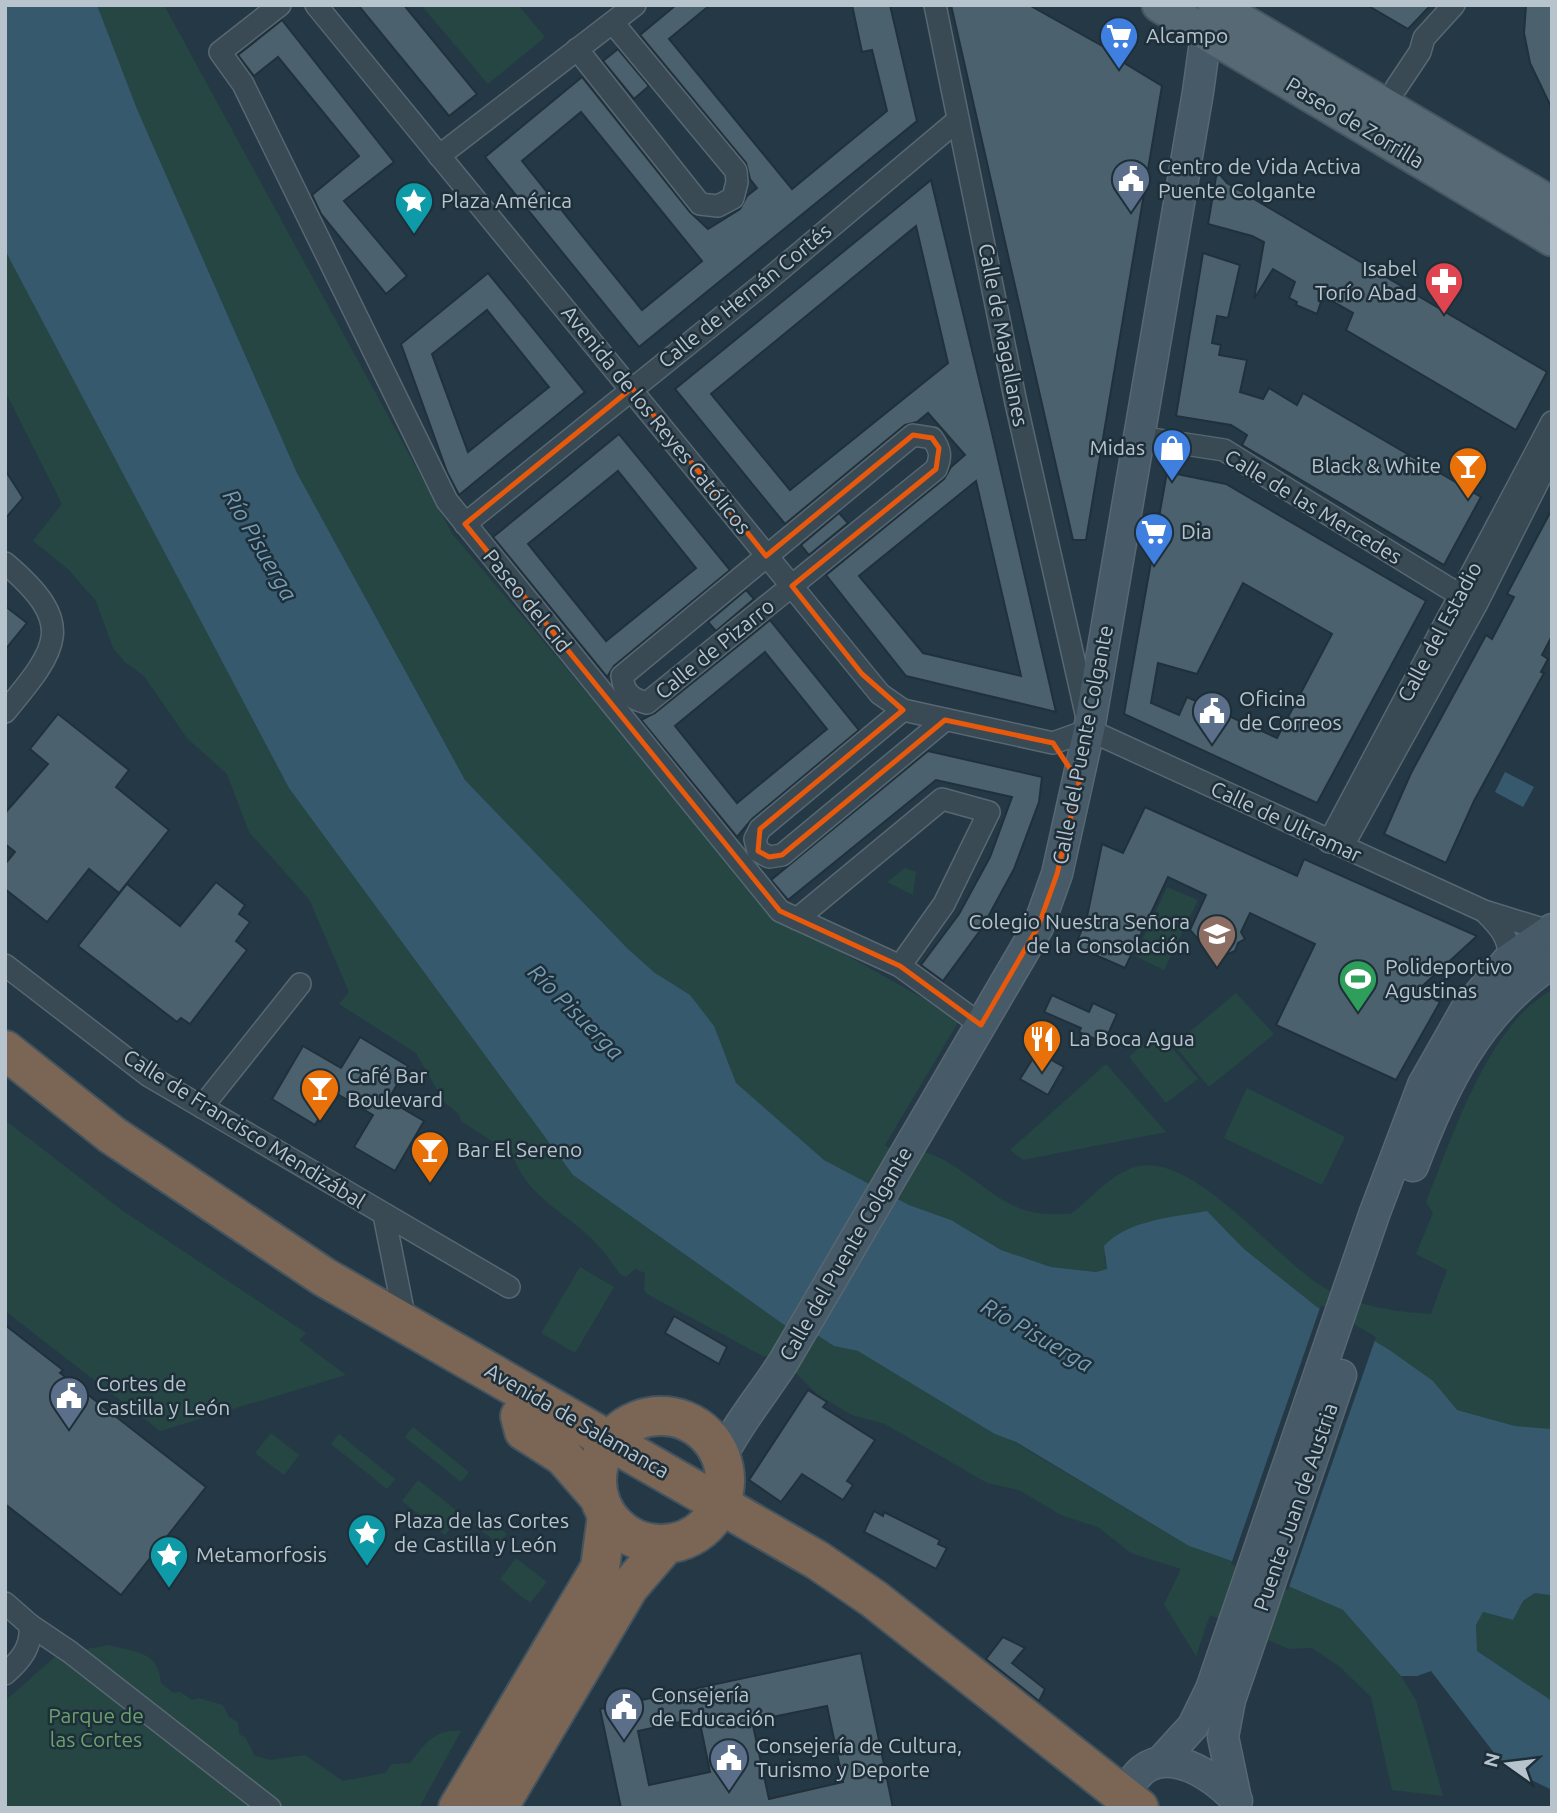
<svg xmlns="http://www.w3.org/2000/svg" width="1557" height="1813" font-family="Ubuntu,sans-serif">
<rect width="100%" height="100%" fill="#243945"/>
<g fill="#264643">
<path d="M97 5H164L453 535 777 916 960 1019 885 1145 893 1151C902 1151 913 1149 921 1151 962 1161 991 1203 1032 1212 1044 1215 1058 1214 1071 1214 1091 1199 1114 1170 1140 1166 1197 1156 1276 1259 1323 1287 1355 1306 1395 1312 1431 1314L1447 1270 1416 1254 1433 1213 1426 1202C1452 1138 1488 1024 1552 990V1429L1515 1426 1457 1410 1388 1349 1317 1307 1280 1278 1244 1249 1207 1211 1104 1256 1107 1269 1096 1272 1051 1267 1001 1250 951 1220 909 1205 824 1160 735 1083 727 1059 655 973 628 949 465 780 297 473 137 109Z"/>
<path d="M421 5H518L545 37 488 84Z"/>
<path d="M5 250 573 1175 790 1329 817 1335 834 1346 858 1351 883 1364 1189 1546 1229 1560 1343 1610 1401 1676 1416 1700 1443 1796 1392 1790 1371 1697 1339 1666 1312 1648 1289 1649 1210 1615 1196 1656 1164 1604 1181 1569 1131 1553 1098 1527 1061 1515 1019 1490 987 1483 885 1424 852 1415 818 1395 794 1371 773 1357 763 1356 647 1294 644 1290 645 1273 635 1269 626 1277 620 1274C612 1263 603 1250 593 1240 565 1212 525 1195 513 1155L461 1121 459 1114 444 1102 416 1053 339 1004 349 992 309 899 249 832 227 774 187 738 144 676 125 662 113 648 96 601 68 569 33 541 62 504 5 391Z"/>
<path d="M905 868 916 872 913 895 887 882Z"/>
<path d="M1167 887 1198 900 1164 970 1135 956Z"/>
<path d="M1236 993 1274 1034 1209 1087 1174 1045Z"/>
<path d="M1158 1031 1198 1079 1166 1103 1129 1057Z"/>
<path d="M1106 1064 1166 1132 1023 1160 1010 1150Z"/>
<path d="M1247 1088 1345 1137 1322 1185 1224 1138Z"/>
<path d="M5 1120 123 1211 306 1333 299 1340 346 1375 160 1431 5 1311Z"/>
<path d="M580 1267 614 1287 575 1353 541 1333Z"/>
<path d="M413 1427 469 1472 461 1482 405 1437Z"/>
<path d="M271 1433 299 1455 284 1475 255 1453Z"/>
<path d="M339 1434 395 1479 387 1489 331 1444Z"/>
<path d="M418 1480 461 1514 445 1535 402 1501Z"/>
<path d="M482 1514 507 1534 499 1544 474 1525Z"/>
<path d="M516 1558 547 1582 530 1603 500 1579Z"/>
<path d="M1535 1593 1550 1594 1552 1701 1477 1651 1476 1625 1482 1612 1513 1620 1523 1601Z"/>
<path d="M109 1645C136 1653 158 1650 161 1683L173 1693 180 1692 192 1700 199 1698 223 1705 229 1717 238 1722 239 1734 245 1737 255 1756 271 1760 305 1755 343 1781 385 1773 392 1764 410 1763C424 1744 436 1728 461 1731L419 1808H5V1701L65 1648 70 1652Z"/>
</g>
<g fill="#37596e">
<path d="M5 5H97L137 109 297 473 465 780 628 949 655 973 690 995 714 1026 736 1083 824 1160 909 1205 951 1220 1001 1250 1051 1267 1096 1272 1107 1269 1104 1246C1127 1220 1175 1217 1207 1211L1244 1249 1317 1307 1388 1349 1433 1381 1457 1410 1515 1426 1552 1429V1604L1550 1595 1535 1593 1523 1601 1513 1620 1483 1612 1476 1625 1477 1651 1552 1701V1790L1505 1767 1431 1671 1417 1676H1401L1343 1610 1229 1560 1189 1546 1016 1442 995 1434 858 1351 834 1346 817 1335 790 1329 573 1175 289 788 5 250Z"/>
<path d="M1505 772 1534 787 1523 807 1495 792Z"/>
</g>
<path fill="#243945" d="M1321 1305 1376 1337 1288 1590 1231 1564Z"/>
<g fill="#4b616d" stroke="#20313c" stroke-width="2" fill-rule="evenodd">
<path d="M358 5H404L477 94 449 116Z"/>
<path d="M676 5H710L669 39 792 189 887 111 872 50 862 52 852 5H890L917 121 639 347 485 157 582 77 690 212 708 229 740 209 747 196 757 188 750 179 746 163 640 35ZM581 112 702 261 642 310 522 161Z"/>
<path d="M951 5H1029L1113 52 1111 55 1162 86 1086 540H1073Z"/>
<path d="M1367 5H1431L1408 29Z"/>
<path d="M1526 5H1552V109L1530 63 1524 33Z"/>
<path d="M282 20 394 162 344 201 407 276 386 294 321 214 312 195 359 156 278 57 254 76 238 55Z"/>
<path d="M618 49 649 86 634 99 603 61Z"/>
<path d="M1217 171 1227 183 1547 372 1516 430 1346 330 1353 313 1323 296 1317 314 1296 305 1297 302 1289 298 1295 282 1273 269 1254 299 1264 242 1252 236 1208 224Z"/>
<path d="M931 180 992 433 1056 712 906 676 826 575 944 479 951 467 965 455 928 413 917 422 905 425 785 524 675 389ZM916 226 948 363 790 490 711 394ZM976 481 1021 676 923 653 859 576Z"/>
<path d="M1203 253 1240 265 1228 318 1217 316 1212 343 1221 345 1219 355 1247 360 1240 392 1263 399 1269 388 1297 405 1303 393 1481 497 1444 565 1242 445 1247 435 1231 425 1176 416Z"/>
<path d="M488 273 585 392 459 495 447 472 401 344ZM487 310 549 387 468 452 432 354Z"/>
<path d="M619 434 730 570 614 666 607 677 493 537ZM618 471 696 568 606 641 528 544Z"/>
<path d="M5 470 23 498 5 519Z"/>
<path d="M1167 472 1226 484 1426 601 1317 803 1124 714ZM1243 583 1332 634 1277 738 1187 697 1179 715 1151 703 1158 663 1197 674Z"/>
<path d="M1552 509V636L1542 655 1548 659 1541 672 1544 673 1474 801 1446 863 1384 834 1411 773 1486 635 1492 639 1514 597 1507 594Z"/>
<path d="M839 513 848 523 809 555 801 545Z"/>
<path d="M746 590 754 599 716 631 708 622Z"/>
<path d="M5 606 27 623 5 650Z"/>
<path d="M770 620 859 730 752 819 737 837 641 720 655 713ZM765 652 827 729 737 803 675 726Z"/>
<path d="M58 714 129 770 116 787 169 830 119 893 89 869 47 922 5 889V864L15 852 5 844V813L48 764 30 749Z"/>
<path d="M928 751 1042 777 1039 802 1014 869 982 928 943 981 921 965 959 914 990 857 1012 797 936 780 788 900 771 880Z"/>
<path d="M1145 807 1297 876 1304 859 1477 936 1418 990 1440 1002 1396 1080 1276 1025 1315 944 1250 913 1241 932 1245 939 1238 943 1235 951 1219 958 1213 956 1190 930 1206 895 1168 877 1125 968 1075 946 1087 917 1102 844 1123 853Z"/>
<path d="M216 882 245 905 239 914 250 922 236 941 247 950 190 1024 181 1018 177 1022 78 946 127 884 180 926Z"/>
<path d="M1052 995 1089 1012 1093 1003 1117 1014 1104 1043 1079 1032 1081 1028 1044 1012Z"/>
<path d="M360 1037 408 1066 388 1100 424 1121 395 1171 354 1147 373 1115 334 1092 315 1125 272 1099 303 1046 341 1068Z"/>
<path d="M1037 1052 1064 1067 1048 1095 1020 1079Z"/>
<path d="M674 1316 727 1347 719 1364 665 1333Z"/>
<path d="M5 1325 63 1370 60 1373 206 1487 121 1595 5 1504Z"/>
<path d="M808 1390 827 1402 823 1407 875 1440 847 1481 853 1485 843 1500 802 1474 781 1502 749 1480Z"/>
<path d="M874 1511 883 1516 884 1512 940 1540 938 1544 947 1548 936 1569 864 1532Z"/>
<path d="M1003 1637 1025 1648 1012 1663 1045 1689 1039 1701 986 1659Z"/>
<path d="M861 1653 893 1808H621L600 1709ZM827 1706 843 1782 769 1799 752 1721ZM699 1718 710 1772 649 1785 638 1731Z"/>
</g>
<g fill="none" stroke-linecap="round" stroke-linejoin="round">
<g stroke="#586772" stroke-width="24">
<g id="street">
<path d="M280 5 220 52 243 84 447 501 780 911 900 966 981 1025"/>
<path d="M316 5 880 694 903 710 1053 743 1089 730"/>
<path d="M935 5 1016 403 1087 718"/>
<path d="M577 49 700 204 718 206 733 198 737 182 736 171 613 23"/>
<path d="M1396 88 1420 52 1424 38 1454 5"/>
<path d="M439 156 635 5"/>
<path d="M913 435 932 438C940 449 942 456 936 469L647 703C631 699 624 693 622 676Z"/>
<path d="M1139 437 1224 450 1471 602"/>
<path d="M465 524 763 284 958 120"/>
<path d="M5 563C77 624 59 647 5 712"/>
<path d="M903 710 760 829 755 839 758 851 769 857 782 855 945 720"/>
<path d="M1089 730 1484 911 1552 932"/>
<path d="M1346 840 1476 605 1552 454"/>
<path d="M1329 842 1552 422"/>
<path d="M1486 913C1500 927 1510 938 1509 959"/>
<path d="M797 919 942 799 989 812 944 904 900 966"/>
<path d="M5 965 149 1076 509 1287"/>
<path d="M202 1107 300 984"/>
<path d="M384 1215 402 1305"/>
<path d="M5 1603 30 1625C32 1647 21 1660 5 1674"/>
<path d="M30 1625 70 1652 270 1808"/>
</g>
</g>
<g stroke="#586772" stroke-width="33">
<g id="secondary">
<path d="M1413 1166C1443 1086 1478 1012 1552 963"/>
<path d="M721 1458C738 1423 763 1394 784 1361L1038 927 1057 874 1089 730 1198 92 1206 34 1203 13"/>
<path d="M1162 1760 1193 1726 1211 1689 1375 1212 1423 1085 1465 1011 1509 959 1552 929"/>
<path d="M1236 1799 1223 1737 1230 1700 1341 1375"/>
<path d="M1123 1808C1138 1735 1201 1761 1237 1801"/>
</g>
</g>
<g stroke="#465661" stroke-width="37">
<g id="primary">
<path d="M1159 5 1552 239"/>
<path d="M1215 5 1552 204"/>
</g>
</g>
<g stroke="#44545f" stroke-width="42">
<g id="highway">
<path d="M5 1050 112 1135 324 1277 817 1560 874 1599 1139 1808"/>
<path d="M520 1416 524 1431 563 1456 598 1496"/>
<circle cx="661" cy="1480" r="64"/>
<path d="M458 1808 600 1568 607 1516"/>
<path d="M498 1808 629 1587 666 1544"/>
</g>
</g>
<use href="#street" stroke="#394a54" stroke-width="21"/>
<use href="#secondary" stroke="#475a68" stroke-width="30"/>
<use href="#primary" stroke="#576974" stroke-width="33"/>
<use href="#highway" stroke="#7b6555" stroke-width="38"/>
</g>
<path fill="none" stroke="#e8590c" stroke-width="5" stroke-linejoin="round" d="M632 388 766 556 913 435 932 438 939 448 936 469 792 586 862 674 903 710 760 829 758 851 769 857 782 855 945 720 1053 743 1079 782 1057 874 1038 927 981 1025 900 966 780 911 465 524Z"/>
<defs>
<g id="supermarket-pin" transform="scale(2.0125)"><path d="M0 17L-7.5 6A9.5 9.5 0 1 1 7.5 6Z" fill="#3f7fe0" stroke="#1e2f3a"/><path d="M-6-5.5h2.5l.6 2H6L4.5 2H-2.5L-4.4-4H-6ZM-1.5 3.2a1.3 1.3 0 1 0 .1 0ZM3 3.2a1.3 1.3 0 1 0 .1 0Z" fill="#fff"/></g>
<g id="civic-pin" transform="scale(2.0125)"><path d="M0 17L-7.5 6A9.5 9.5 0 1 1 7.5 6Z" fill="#5c6f8a" stroke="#1e2f3a"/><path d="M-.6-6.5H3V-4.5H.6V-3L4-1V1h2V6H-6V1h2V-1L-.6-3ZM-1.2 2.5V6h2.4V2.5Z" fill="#fff"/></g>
<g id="sight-pin" transform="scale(2.0125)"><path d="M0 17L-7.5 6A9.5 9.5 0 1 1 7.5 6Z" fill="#0f9aa8" stroke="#1e2f3a"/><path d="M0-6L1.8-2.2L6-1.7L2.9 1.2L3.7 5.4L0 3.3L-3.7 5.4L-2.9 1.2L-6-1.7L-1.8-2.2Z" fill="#fff"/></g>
<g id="pharmacy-pin" transform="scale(2.0125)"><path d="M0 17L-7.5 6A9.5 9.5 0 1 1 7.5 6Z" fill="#e0444e" stroke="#1e2f3a"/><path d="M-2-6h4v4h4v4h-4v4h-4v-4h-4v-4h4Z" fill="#fff"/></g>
<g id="shop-pin" transform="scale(2.0125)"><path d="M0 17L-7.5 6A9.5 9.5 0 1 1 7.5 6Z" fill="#3f7fe0" stroke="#1e2f3a"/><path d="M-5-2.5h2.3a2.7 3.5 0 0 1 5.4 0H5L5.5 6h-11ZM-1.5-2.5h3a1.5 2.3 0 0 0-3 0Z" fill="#fff"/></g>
<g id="bar-pin" transform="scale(2.0125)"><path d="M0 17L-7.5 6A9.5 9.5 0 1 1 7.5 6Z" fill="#e8710a" stroke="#1e2f3a"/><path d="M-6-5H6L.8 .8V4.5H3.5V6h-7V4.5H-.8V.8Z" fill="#fff"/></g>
<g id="school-pin" transform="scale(2.0125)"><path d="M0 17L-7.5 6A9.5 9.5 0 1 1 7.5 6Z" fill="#8d6e63" stroke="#1e2f3a"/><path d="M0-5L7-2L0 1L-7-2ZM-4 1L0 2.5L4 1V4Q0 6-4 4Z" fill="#fff"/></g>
<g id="stadium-pin" transform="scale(2.0125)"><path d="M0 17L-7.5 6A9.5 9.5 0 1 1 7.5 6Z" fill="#2e9e5b" stroke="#1e2f3a"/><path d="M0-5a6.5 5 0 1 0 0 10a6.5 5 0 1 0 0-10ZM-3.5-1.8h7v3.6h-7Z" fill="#fff"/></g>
<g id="restaurant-pin" transform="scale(2.0125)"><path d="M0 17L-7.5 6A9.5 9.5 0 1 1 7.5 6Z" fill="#e8710a" stroke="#1e2f3a"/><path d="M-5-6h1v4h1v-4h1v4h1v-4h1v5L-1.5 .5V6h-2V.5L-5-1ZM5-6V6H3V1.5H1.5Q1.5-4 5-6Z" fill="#fff"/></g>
</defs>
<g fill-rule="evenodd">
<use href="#supermarket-pin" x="1119" y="36"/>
<use href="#civic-pin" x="1131" y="179"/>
<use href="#sight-pin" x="414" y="201"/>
<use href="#pharmacy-pin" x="1444" y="281"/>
<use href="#shop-pin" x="1172" y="448"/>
<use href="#bar-pin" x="1468" y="466"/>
<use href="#supermarket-pin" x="1154" y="532"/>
<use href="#civic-pin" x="1212" y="711"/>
<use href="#school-pin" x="1217" y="934"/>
<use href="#stadium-pin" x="1358" y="979"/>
<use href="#restaurant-pin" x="1042" y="1039"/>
<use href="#bar-pin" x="320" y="1088"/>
<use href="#bar-pin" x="430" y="1150"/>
<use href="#civic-pin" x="69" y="1396"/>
<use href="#sight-pin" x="367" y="1533"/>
<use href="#sight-pin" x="169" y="1555"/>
<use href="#civic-pin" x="624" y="1707"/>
<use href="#civic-pin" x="729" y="1758"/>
</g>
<g text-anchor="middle" stroke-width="5" stroke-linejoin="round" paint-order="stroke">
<g font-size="21" fill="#b7c4ce" stroke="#1e2f3a" text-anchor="start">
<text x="1146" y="43">Alcampo</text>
<text x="1158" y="174">Centro de Vida Activa<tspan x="1158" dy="24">Puente Colgante</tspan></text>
<text x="441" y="208">Plaza América</text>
<text x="1417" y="276" text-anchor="end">Isabel<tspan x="1417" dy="24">Torío Abad</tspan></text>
<text x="1145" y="455" text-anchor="end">Midas</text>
<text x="1441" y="473" text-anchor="end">Black &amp; White</text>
<text x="1181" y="539">Dia</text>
<text x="1239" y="706">Oficina<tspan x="1239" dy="24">de Correos</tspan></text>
<text x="1190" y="929" text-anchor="end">Colegio Nuestra Señora<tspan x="1190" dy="24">de la Consolación</tspan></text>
<text x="1385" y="974">Polideportivo<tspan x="1385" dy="24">Agustinas</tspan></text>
<text x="1069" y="1046">La Boca Agua</text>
<text x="347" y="1083">Café Bar<tspan x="347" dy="24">Boulevard</tspan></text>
<text x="457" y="1157">Bar El Sereno</text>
<text x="96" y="1391">Cortes de<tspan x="96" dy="24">Castilla y León</tspan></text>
<text x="394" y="1528">Plaza de las Cortes<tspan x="394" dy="24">de Castilla y León</tspan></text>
<text x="196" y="1562">Metamorfosis</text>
<text x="651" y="1702">Consejería<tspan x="651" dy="24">de Educación</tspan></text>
<text x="756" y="1753">Consejería de Cultura,<tspan x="756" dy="24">Turismo y Deporte</tspan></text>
</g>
<g font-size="21" fill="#b7c4ce" stroke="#1e2f3a">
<text transform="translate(1355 123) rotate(31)" y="7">Paseo de Zorrilla</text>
<text transform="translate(745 296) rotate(-39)" y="7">Calle de Hernán Cortés</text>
<text transform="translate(1003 335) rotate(79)" y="7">Calle de Magallanes</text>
<text transform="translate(656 420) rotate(51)" y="7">Avenida de los Reyes Católicos</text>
<text transform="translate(1313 507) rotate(31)" y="7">Calle de las Mercedes</text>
<text transform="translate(527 601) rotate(51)" y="7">Paseo del Cid</text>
<text transform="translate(1440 632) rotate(-62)" y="7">Calle del Estadio</text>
<text transform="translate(715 649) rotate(-39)" y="7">Calle de Pizarro</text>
<text transform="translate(1083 745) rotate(-79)" y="7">Calle del Puente Colgante</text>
<text transform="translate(1286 822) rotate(25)" y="7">Calle de Ultramar</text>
<text transform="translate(244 1129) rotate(32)" y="7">Calle de Francisco Mendizábal</text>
<text transform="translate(846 1254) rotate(-60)" y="7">Calle del Puente Colgante</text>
<text transform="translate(577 1421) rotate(30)" y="7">Avenida de Salamanca</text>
<text transform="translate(1296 1507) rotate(-71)" y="7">Puente Juan de Austria</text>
</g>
<g font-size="21" fill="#6ba16d" stroke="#1e2f3a">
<text x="96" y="1723">Parque de<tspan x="96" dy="24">las Cortes</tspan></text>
</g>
<g font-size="23" font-style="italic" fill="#749cb4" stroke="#1e2f3a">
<text transform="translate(260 545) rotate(60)" y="8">Río Pisuerga</text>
<text transform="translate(576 1012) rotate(45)" y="8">Río Pisuerga</text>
<text transform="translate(1037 1335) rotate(30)" y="8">Río Pisuerga</text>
</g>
</g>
<rect width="1557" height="1813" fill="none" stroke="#b7c4ce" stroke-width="14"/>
<g transform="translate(1508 1764) rotate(284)" stroke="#1e2f3a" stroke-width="5" paint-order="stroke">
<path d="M0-5L12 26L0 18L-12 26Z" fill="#b7c4ce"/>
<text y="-10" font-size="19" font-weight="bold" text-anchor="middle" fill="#b7c4ce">N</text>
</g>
</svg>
